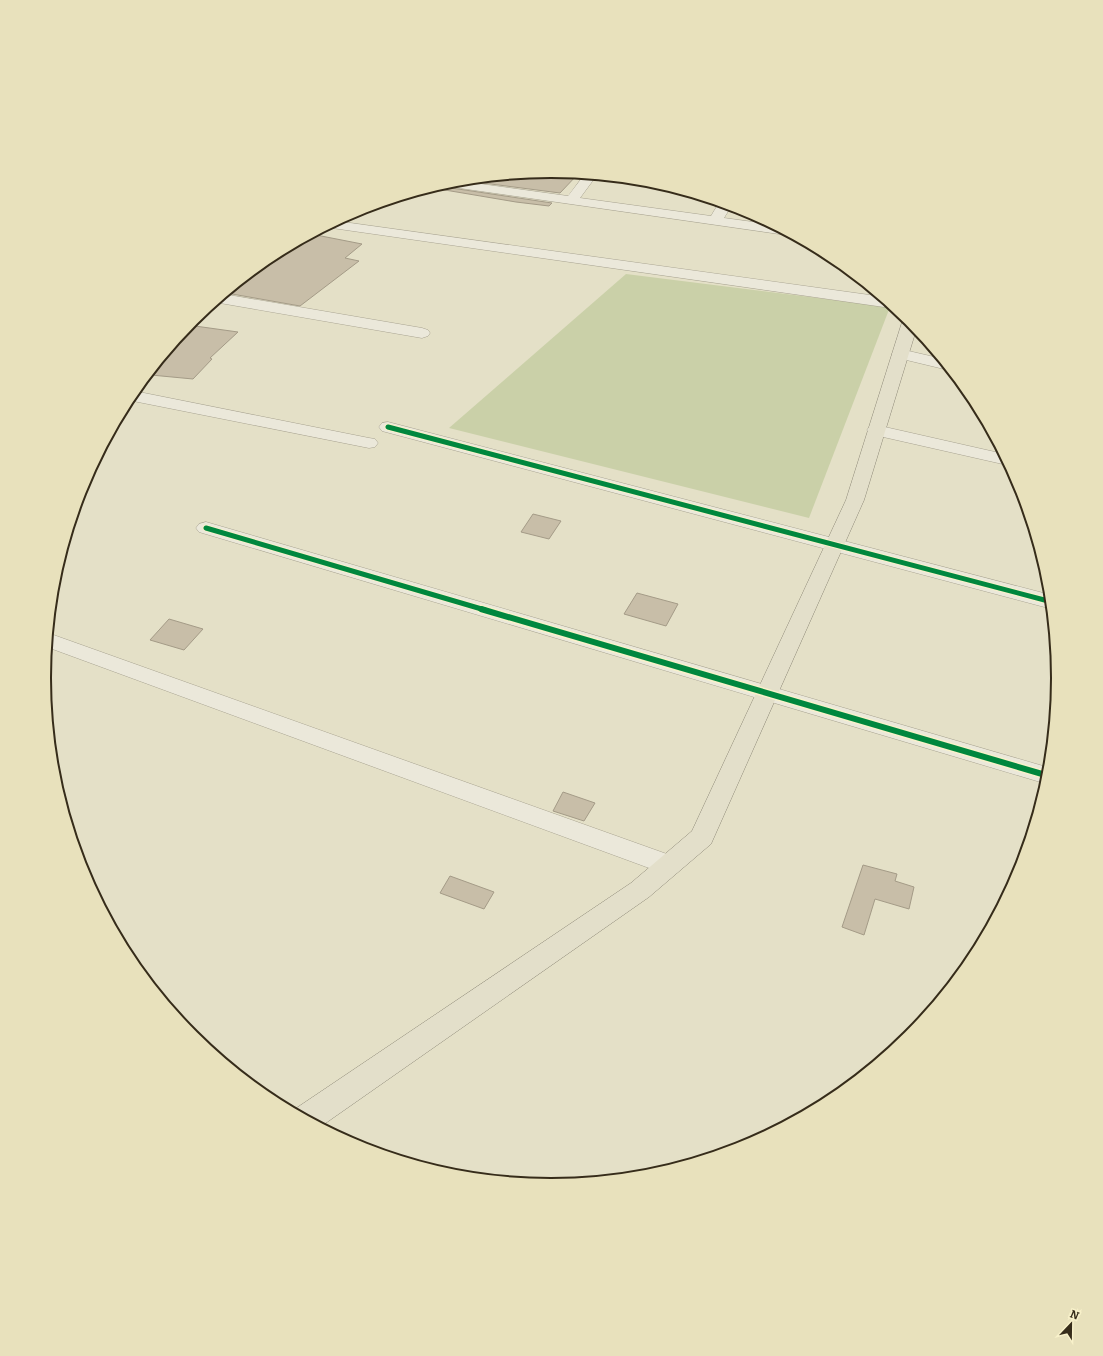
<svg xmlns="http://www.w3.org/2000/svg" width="1103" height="1356" font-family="Bitter,serif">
<rect width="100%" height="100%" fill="#e4e0c7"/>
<path fill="#cad0a8" d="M626 274 890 307 809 518 449 428Z"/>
<g fill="#c8bea8" stroke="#a49b87">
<path d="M552 170 578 174 560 193 460 180Z"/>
<path d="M437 185 438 186 552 203 549 206 516 202 433 188V186Z"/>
<path d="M311 234 362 244 345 258 359 261 300 306 232 294 290 245Z"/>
<path d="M195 326 238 332 210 358 212 359 193 379 151 375 165 357Z"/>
<path d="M533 514 561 521 549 539 521 532Z"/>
<path d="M637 593 678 604 666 626 624 614Z"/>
<path d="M169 619 203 629 184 650 150 640Z"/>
<path d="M563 792 595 803 584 821 553 811Z"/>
<path d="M863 865 897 874 895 881 914 887 909 909 875 899 864 935 842 927Z"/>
<path d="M450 876 494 892 484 909 440 893Z"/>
</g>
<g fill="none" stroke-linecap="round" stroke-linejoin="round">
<g stroke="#a8a391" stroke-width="1">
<g id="minor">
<path d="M585 174 597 175 580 198 711 216 720 201 732 205 724 218 776 225 791 233 786 235 438 185 452 180 568 196Z"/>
<path d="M336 221 884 297 895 307 891 308 325 227Z"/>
<path d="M223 294 422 328 428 330 430 333 428 336 422 338 214 302Z"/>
<path d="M900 349 943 359 951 369 948 370 894 357 892 354 894 351Z"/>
<path d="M134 391 369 438 375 439 378 443 375 447 369 448 128 400Z"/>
<path d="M388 422 1051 595 1052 609 382 431 379 427 382 423Z"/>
<path d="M876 425 1004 454 1010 465H1007L870 434 867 430 870 426Z"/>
<path d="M206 522 1050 768 1047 784 199 532 196 528 199 524Z"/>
<path d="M48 633 678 858 682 865 678 872 669 875 660 872 47 647Z"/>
</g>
</g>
<g stroke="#8e8978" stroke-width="1">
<path id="major" d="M906 316 917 327 864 500 711 844 649 897 320 1127 294 1113 295 1109 631 883 692 831 846 500 903 319Z"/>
</g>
<use href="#minor" fill="#ebe8da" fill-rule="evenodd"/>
<use href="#major" fill="#e3dfca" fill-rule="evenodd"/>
<g stroke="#f8f1ca" stroke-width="7">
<g id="cycleway-far1">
<path d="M388 427 1052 602"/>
<path d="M206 528 485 610"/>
</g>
</g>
<g stroke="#f8f1ca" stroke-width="9">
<path id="cycleway" d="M481 609 1049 776"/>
</g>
<use href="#cycleway-far1" stroke="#00873e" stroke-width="5"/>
<use href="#cycleway" stroke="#00873e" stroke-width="6"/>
</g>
<path d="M0 0H1103V1356H0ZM51 678a500 500 0 1 1 1000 0a500 500 0 1 1-1000 0Z" fill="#e8e1bc" fill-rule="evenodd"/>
<path fill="none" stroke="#362c1a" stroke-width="2" d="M51 678a500 500 0 1 1 1000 0a500 500 0 1 1-1000 0Z"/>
<g transform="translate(1071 1324) rotate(22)" stroke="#f8f1ca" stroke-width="3" paint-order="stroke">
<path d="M0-3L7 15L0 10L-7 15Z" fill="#362c1a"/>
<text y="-6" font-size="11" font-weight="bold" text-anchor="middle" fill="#362c1a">N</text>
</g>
</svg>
